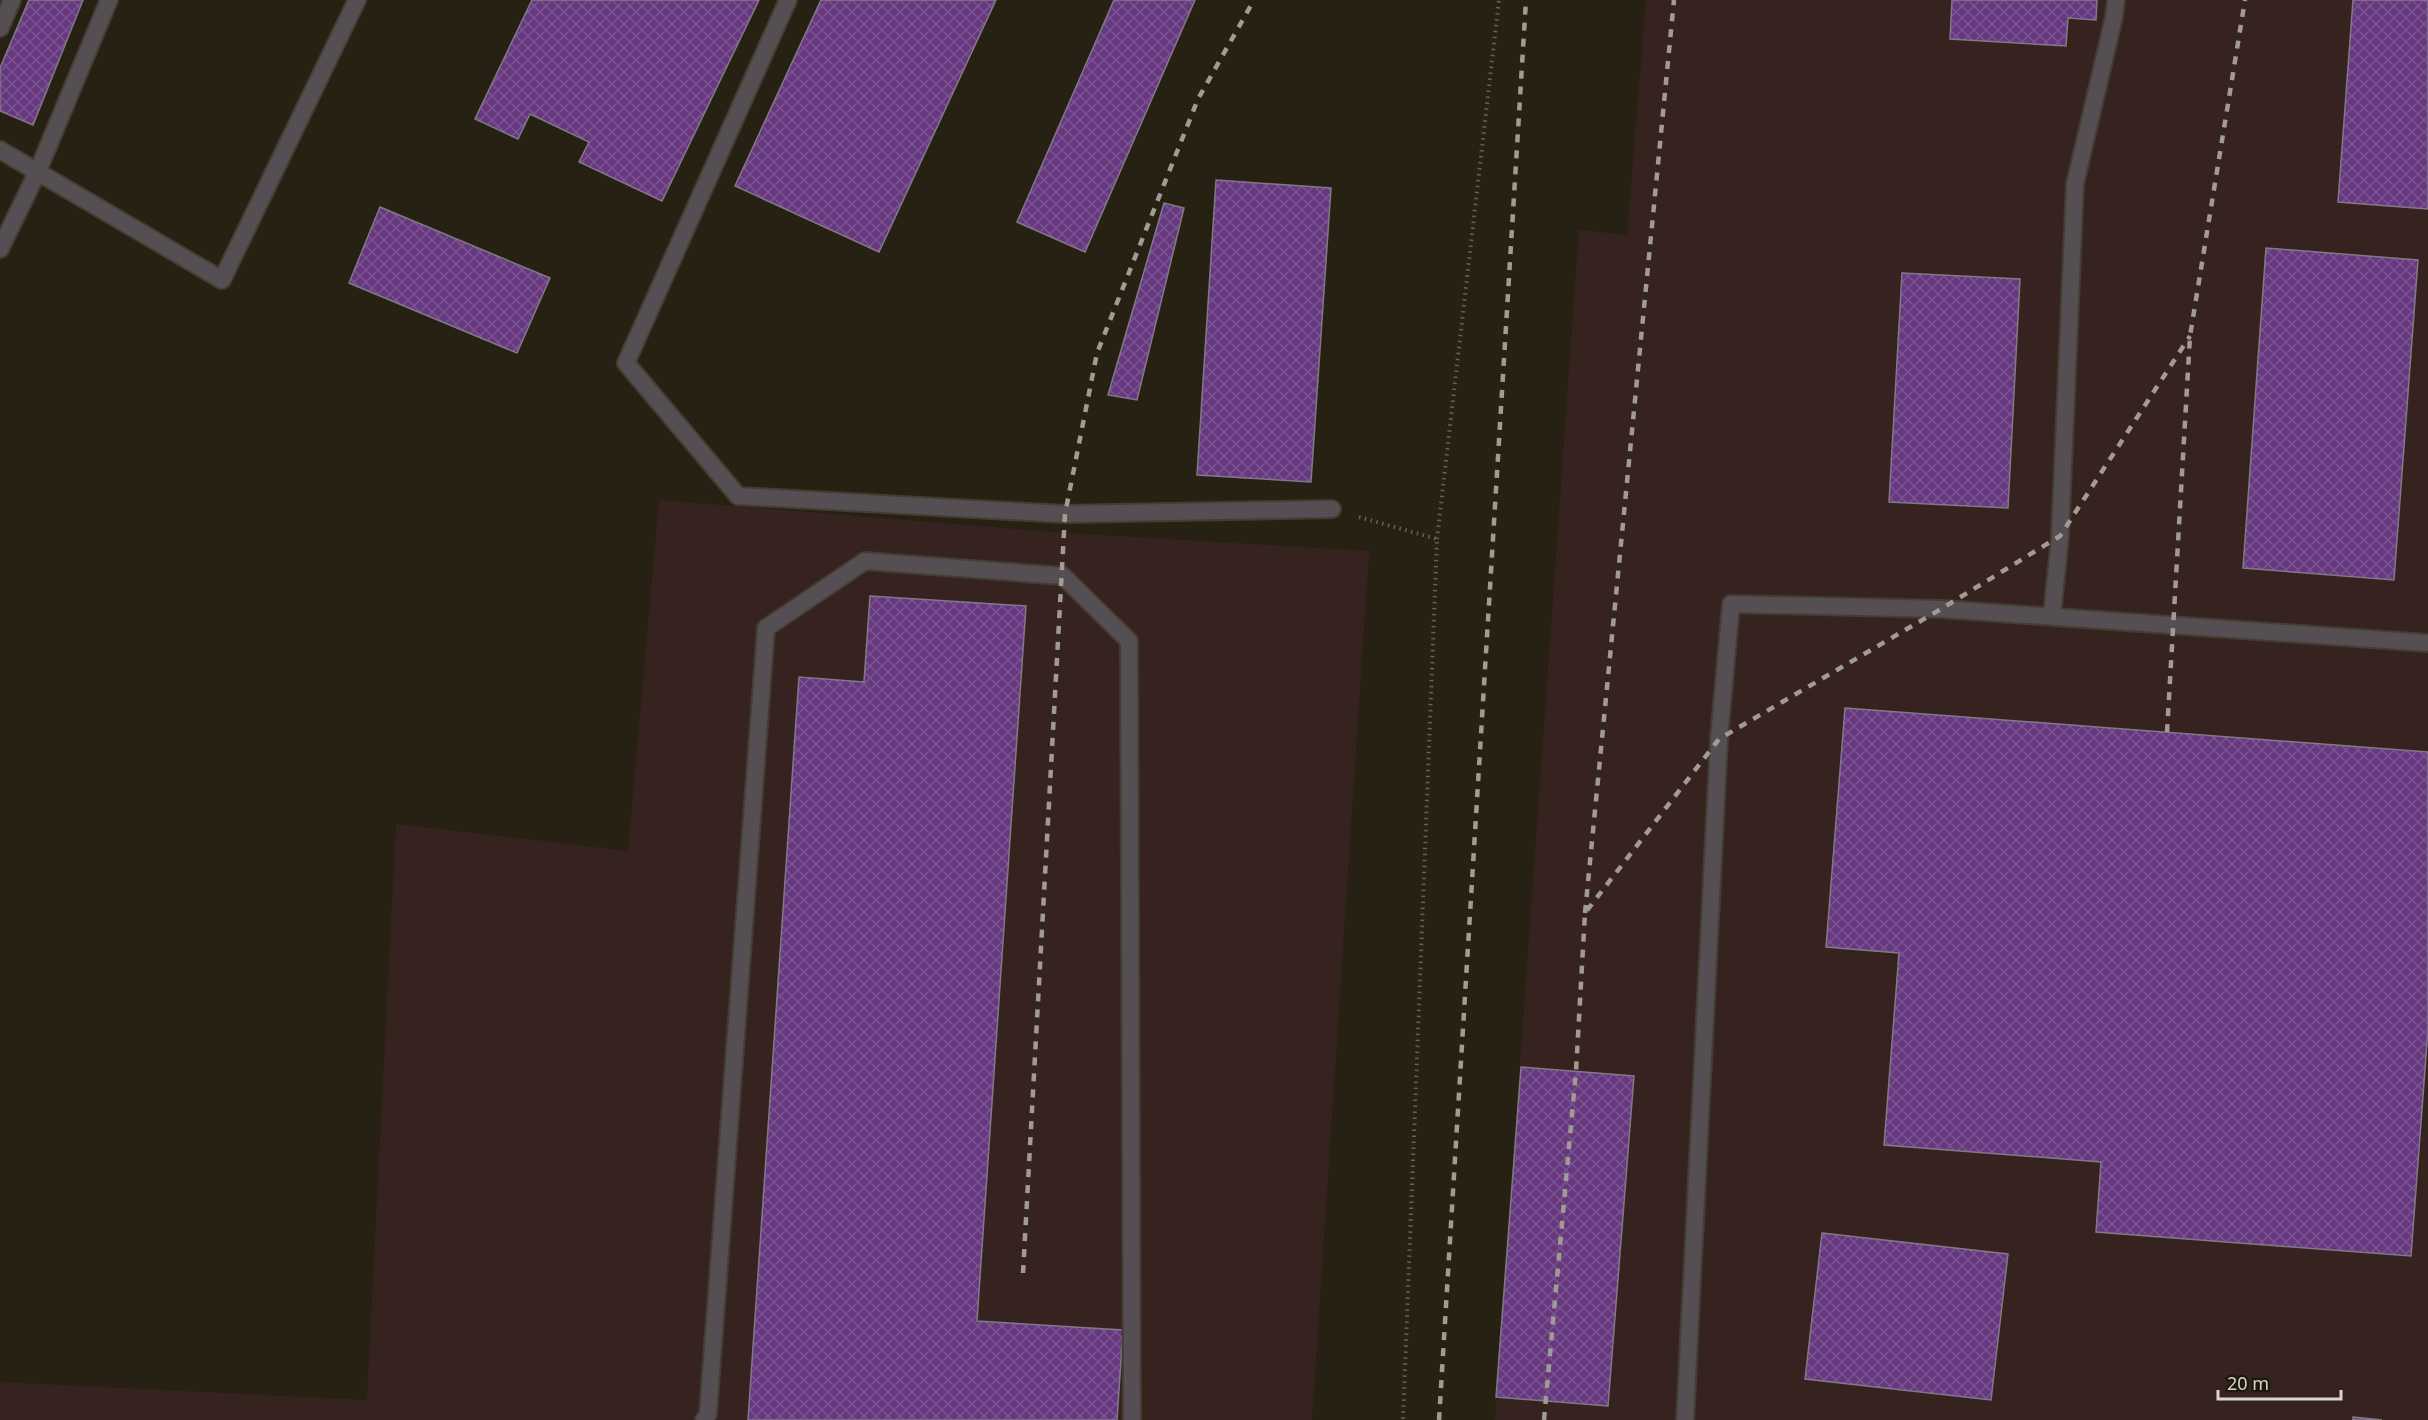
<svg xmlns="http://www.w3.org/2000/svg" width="2428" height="1420" font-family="'Noto Sans',sans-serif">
<defs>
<pattern id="building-cross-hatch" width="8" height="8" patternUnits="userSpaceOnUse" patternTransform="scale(1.5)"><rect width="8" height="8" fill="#663880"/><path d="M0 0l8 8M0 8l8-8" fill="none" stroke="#7b5491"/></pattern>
</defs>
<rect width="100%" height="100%" fill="#272113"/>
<g fill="#362320">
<path d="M1646 0H2428V1420H1495L1579 230 1627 235Z"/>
<path d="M659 500 1065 533 1369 551 1312 1420H0V1382L367 1400 396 824 628 851Z"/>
</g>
<g fill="url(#building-cross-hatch)" stroke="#827988" stroke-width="1.5">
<path d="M29 0H83L33 125 0 111V68Z"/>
<path d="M532 0H759L662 201 579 162 589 142 530 114 518 139 475 119Z"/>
<path d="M821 0H996L879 252 735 186Z"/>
<path d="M1114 0H1195L1085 252 1017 222Z"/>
<path d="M1952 0H2097L2096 20 2068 18 2066 46 1950 39Z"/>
<path d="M2353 0H2428V209L2338 202Z"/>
<path d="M1216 180 1331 188 1311 482 1197 475Z"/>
<path d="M1164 203 1184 208 1137 400 1108 395Z"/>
<path d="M380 207 550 278 517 353 349 283Z"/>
<path d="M2266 248 2418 260 2394 580 2243 568Z"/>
<path d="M1902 273 2020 279 2008 508 1889 502Z"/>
<path d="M870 596 1026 606 977 1321 1123 1330 1117 1420H748L799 677 864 682Z"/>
<path d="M1845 708 2428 752V1029L2411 1256 2096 1232 2101 1162 1884 1145 1899 953 1826 947Z"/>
<path d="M1521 1067 1634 1076 1608 1406 1496 1397Z"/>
<path d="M1822 1233 2008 1254 1991 1400 1805 1379Z"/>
<path d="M2353 1417 2382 1420H2353Z"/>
</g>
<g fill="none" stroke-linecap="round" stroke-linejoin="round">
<g stroke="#433e31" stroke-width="20">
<g id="service">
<path d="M788 0 626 363 738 496 1065 514 1332 509"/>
<path d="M0 28 12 0"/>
<path d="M0 150 222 280 357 0"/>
<path d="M0 249 37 173 109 0"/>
<path d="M2052 616 2060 536 2075 184 2114 17 2116 0"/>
<path d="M704 1420 708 1414 766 628 865 561 1063 576 1129 641 1132 1420"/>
<path d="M1685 1420 1719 739 1731 604 1941 609 2428 643"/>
</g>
</g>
<g stroke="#676256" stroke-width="4" stroke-dasharray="1.5 4.5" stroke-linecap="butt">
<path d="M1359 517 1437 539 1403 1420"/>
<path d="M1437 539 1499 0"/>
</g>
<use href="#service" stroke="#554e53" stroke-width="16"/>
<g stroke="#a09c92" stroke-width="4.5" stroke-dasharray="8 8" stroke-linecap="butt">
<path d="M2167 732 2190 336 2245 0"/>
<path d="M1585 913 1674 0"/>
<path d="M1023 1273 1065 514 1097 353 1198 99 1254 0"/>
<path d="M1439 1420 1526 0"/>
<path d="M1544 1420 1576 1071 1585 913 1719 739 1941 609 2060 536 2190 336"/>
</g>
</g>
<path d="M2218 1390v9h123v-9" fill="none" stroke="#d8d5cc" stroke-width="3"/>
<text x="2227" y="1390" font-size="18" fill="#d8d5cc" stroke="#1d180a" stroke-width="4.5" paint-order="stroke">20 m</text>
</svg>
